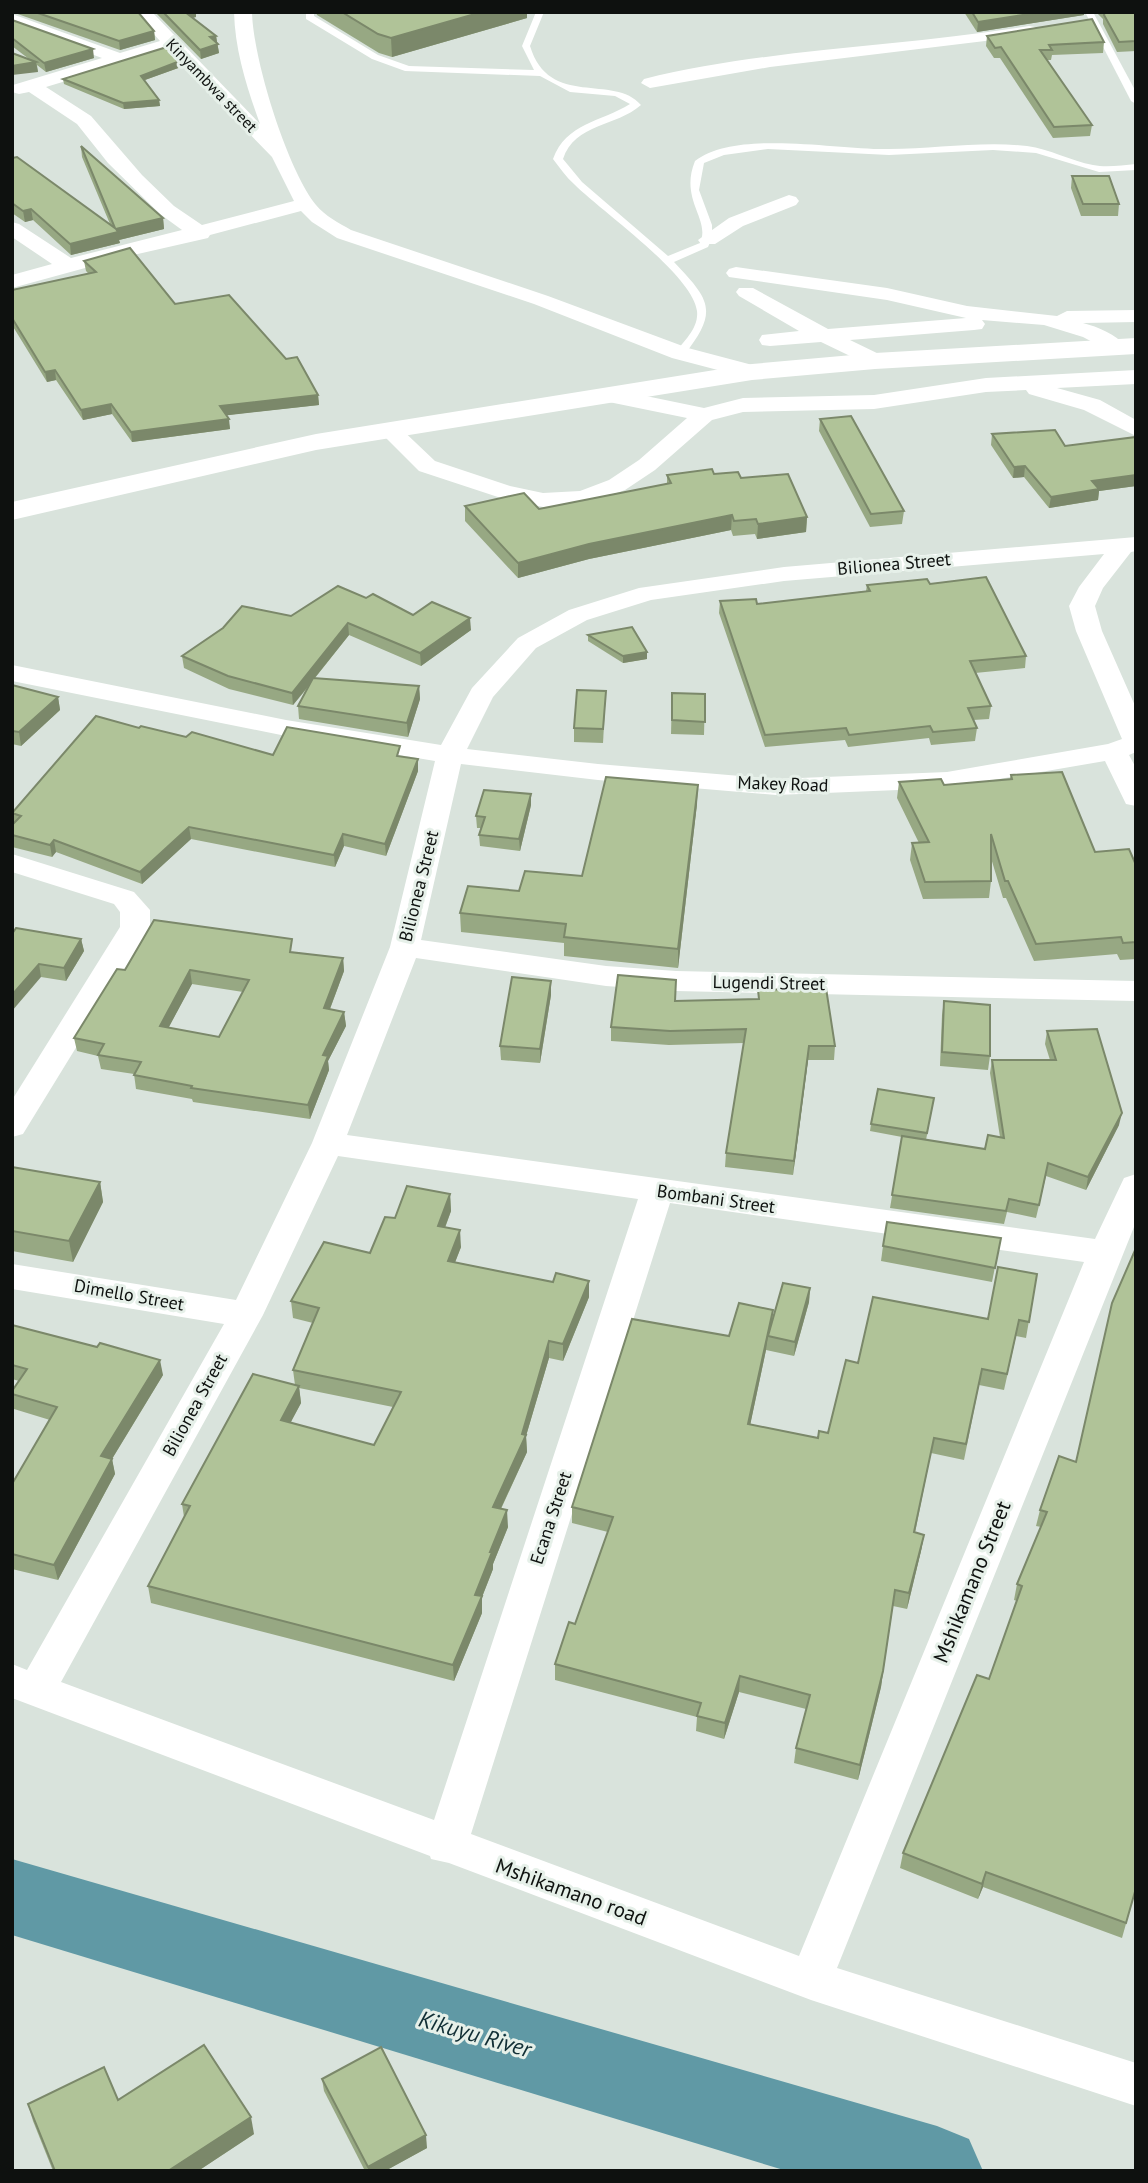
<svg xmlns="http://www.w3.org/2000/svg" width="1148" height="2183" font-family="'PT Sans',sans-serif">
<rect width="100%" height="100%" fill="#d9e3dc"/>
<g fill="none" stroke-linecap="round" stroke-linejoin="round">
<path fill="#6099a5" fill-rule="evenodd" d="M12 1859 937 2126 969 2139 983 2171H787L12 1935Z"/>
<g fill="#fff" fill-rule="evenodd">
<path d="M306 12H314V16L378 55 409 66 534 70 522 46 536 12H544L530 46C549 109 614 73 641 105 616 127 575 123 563 159L582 182 668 256 700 243C711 219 679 200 695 161 737 129 837 150 889 149 935 149 981 141 1027 146 1050 149 1071 161 1093 165 1107 168 1122 165 1136 164V170L1099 172 1036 153 993 150 889 155 768 149 724 155 704 163 699 190 712 225V238L708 247 674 262C710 300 719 311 684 355L680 356 675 353C684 341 699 328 697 311 692 274 602 212 574 184 566 177 560 168 553 159 566 123 601 122 630 104L615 96 570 92 540 76 405 71 372 59 306 19Z"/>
<path d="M1085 12H1093L1136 92V104L1131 101Z"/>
</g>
<g fill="#fff" fill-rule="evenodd">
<path d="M134 12H152L260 124C247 88 235 51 234 12H252C253 59 287 169 316 205 325 216 339 223 351 230L548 296 688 348 760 367 763 372 760 377 752 379 672 358 534 304 337 238 312 222 301 211 210 235 208 238 129 256 12 288V275L52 264 12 237V222L19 224 71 258 182 230 160 214 108 163 77 124 29 92 19 94 12 92 13 85 102 58 12 25V14L120 53 160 41ZM168 50 272 157 294 201 202 225 174 206 142 175 91 116 46 87Z"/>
<path d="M1029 26 1035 27 1038 31 1035 35 770 67 650 88 641 83 644 79C770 48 901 47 1029 26Z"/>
<path d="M789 195 796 197 799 201 796 205 743 226 715 244H701L698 240 729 218Z"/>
<path d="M736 267 887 288 967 306 1057 316 1067 311 1136 310V322L1083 323C1098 327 1116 334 1126 347L1123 352 1115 354 1083 337 1044 325 982 320 985 324 982 329 974 330 850 340 883 356 886 361 883 366 875 368 821 342 770 346 762 345 759 340 762 335 799 331 739 296 736 292 739 288H753L828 329 966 318 887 300 729 277 726 273 729 269Z"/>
<path d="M1136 370V384L1057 388 1100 400 1136 420V436L1084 410 1029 394 1026 390 986 392 874 409 743 412 712 420 655 470 625 490 584 505 543 507 504 499 419 471 377 429 380 424H396L435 461 510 486 543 493 580 491 609 480 639 460 687 418 604 401 601 396 604 391 612 389 704 408 743 398 874 395 986 378Z"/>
<path d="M1136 537V551L1131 552 1103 588 1095 606 1102 631 1136 708V752L1129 755 1136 768V806L1126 804 1105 761 947 788 776 795 598 780 461 764 421 940 606 966 676 971 1136 981V1001L676 991 606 986 416 958 347 1135 1095 1239 1124 1178 1136 1174V1222L837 1968 1136 2063V2106L811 2000 449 1863 431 1859 430 1856 12 1698V1664L27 1670 224 1324 12 1289V1264L236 1300 312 1143 390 947 435 761 286 736 12 681V665L286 720 441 745 472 688 518 638 569 610 639 588 784 567ZM1104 554 1079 587 1069 606 1076 631 1122 739 1108 744 947 772 776 779 598 764 467 749 493 697 536 648 587 620 651 600 784 581ZM338 1156 638 1199 434 1820 61 1682 263 1315ZM670 1203 1084 1262 799 1956 471 1834Z"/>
<path d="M12 854 134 892 150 910V927L23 1134 12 1137V1100L120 927V912L114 904 12 872Z"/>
</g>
<path fill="#fff" fill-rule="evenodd" d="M1136 338V354L875 369 752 380 316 450 12 520V502L316 434 752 364 875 353Z"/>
</g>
<g fill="#97a883" fill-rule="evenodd">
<path d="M12 12H138L154 31 155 40 120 50Z"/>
<path d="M155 12H196V17L193 18 216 36 219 53 201 59Z"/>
<path d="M316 12H527V18L392 57 379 53 317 15Z"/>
<path d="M964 12H1084V15L977 32Z"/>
<path d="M1096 12H1136V51L1117 52 1103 24V19Z"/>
<path d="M12 20 94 58 46 72 37 65 38 72 29 59 12 46Z"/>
<path d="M987 36 1104 42 1103 53 1052 55 1051 60H1047L1092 125 1090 136 1053 138 1000 58H994L986 46Z"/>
<path d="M181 67 145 80 159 100 160 106 124 109 64 84 63 79Z"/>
<path d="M81 146 163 218 164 229 119 240 120 243 71 255 33 220 25 222 12 213V158L110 224 82 157Z"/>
<path d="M1072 176 1119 204 1118 216H1081L1071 188Z"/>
<path d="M84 261 175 304 318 395 319 405 227 415 230 429 132 442 112 414 83 420 56 380 47 382 12 325V290L89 274 86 271Z"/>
<path d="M820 419 904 511 902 524 870 527 819 431Z"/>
<path d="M992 434 1065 446 1136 437V486L1099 491 1098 500 1049 508 1024 477 1013 478 991 445Z"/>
<path d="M714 474 741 478 807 517 806 532 757 539 755 534 733 536 731 530 589 559 518 578 465 521V506L539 509 667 484V475Z"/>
<path d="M930 584 1026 656 1025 668 975 673 991 706 989 719 973 720 977 728 975 741 931 745 929 738 848 747 845 740 765 747 719 613 720 601 757 604 866 591 867 585Z"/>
<path d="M366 598 413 615 471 630 421 666 349 635 315 678 419 686 420 699 408 737 299 719 298 706 309 686 293 705 229 689 184 668 182 656 291 616Z"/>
<path d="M588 635 647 659 623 663 588 641Z"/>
<path d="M12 685 58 697 60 710 21 746 12 744Z"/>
<path d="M606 691 603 743 574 742V728Z"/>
<path d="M672 693 705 694 704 735 671 734Z"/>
<path d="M139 728 273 755 401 757 418 759V771L386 856 344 846 335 867 191 839 142 884 56 852 52 857 12 847V825L14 824 12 813Z"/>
<path d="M1011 775 1095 852 1136 865V959L1120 960 1117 954 1034 961 1006 898H1003L991 858V881L989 898 923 899 910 860 912 843H919L897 798 899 782 944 785 1010 779Z"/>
<path d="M531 794V805L520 851 480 846 479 835 481 828H477L476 816Z"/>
<path d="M697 804 678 968 564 956V943L461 932 460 913 519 891 582 876Z"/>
<path d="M12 934 81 939 84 951 66 981 41 977Z"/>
<path d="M293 952 343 958 344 971 330 1009 344 1012 346 1026 328 1061 329 1070 310 1119 193 1102 192 1099 136 1089 134 1074 101 1069 98 1056 77 1051 74 1038 125 970ZM192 984 243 992 219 1037 168 1028Z"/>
<path d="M551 981V995L540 1063 501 1060 500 1046Z"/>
<path d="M758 990 835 1046 834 1060H808L793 1175 725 1167 726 1153 744 1043 669 1045 611 1041V1027L675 1001 758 999Z"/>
<path d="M944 1001 990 1056 988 1070 940 1066 942 1015Z"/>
<path d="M1047 1031 1119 1125 1086 1190 1046 1176 1036 1218 1007 1212 1004 1224 890 1208 902 1137 870 1131 871 1124 934 1098 926 1140 985 1149 1000 1137 990 1073 992 1060H1050L1045 1044Z"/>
<path d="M12 1167 100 1182 103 1202 73 1262 12 1251Z"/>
<path d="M450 1194 451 1211 445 1228 461 1247 455 1262 553 1282 589 1281V1297L563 1361 549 1358 526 1436 527 1452 501 1509 508 1527 493 1564V1569L482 1597V1613L454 1681 151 1603 148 1586 184 1517 182 1504 295 1385 293 1370 313 1323 293 1318 291 1301 370 1253 395 1218ZM299 1388 393 1407 374 1445 290 1423 301 1403Z"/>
<path d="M883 1246 998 1252 992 1282 881 1261Z"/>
<path d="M1037 1274 1026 1338 1016 1336 1004 1390 979 1385 964 1460 931 1453 915 1533 924 1535 921 1551 907 1609 893 1606 881 1687 858 1780 794 1763 796 1748 806 1709 739 1692 724 1739 696 1731 697 1717 555 1680V1664L575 1624 608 1532 572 1523V1507L729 1336 772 1320 810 1288 809 1302 794 1356 766 1350 750 1425 818 1438 828 1433 858 1363 988 1319Z"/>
<path d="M12 1325 163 1375 112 1459 115 1474 58 1580 12 1569V1484L50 1420 14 1409 12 1403V1391L19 1381 12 1379Z"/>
<path d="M1059 1456 1136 1888 1122 1938 983 1887 978 1899 900 1868 903 1853 989 1679 1017 1601 1014 1600 1017 1584 1041 1527 1036 1526 1040 1510Z"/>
<path d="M322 2079 427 2148 385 2171H365L324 2091Z"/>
<path d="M118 2100 254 2134 198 2171H53L33 2121 28 2104Z"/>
</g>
<g fill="#7b886a">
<path d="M183 12H196V17L184 19Z"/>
<path d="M482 12H527V18L392 57 391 38Z"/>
<path d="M1042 12H1084V15L977 32 978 22Z"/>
<path d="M154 31 155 40 120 50 119 41Z"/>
<path d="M216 36 219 53 201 59 200 50 210 37Z"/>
<path d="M93 49 94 58 46 72 44 63Z"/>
<path d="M180 61 181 67 142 81 141 76Z"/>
<path d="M36 62 38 72 12 75V66Z"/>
<path d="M159 100 160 106 124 109 123 103Z"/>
<path d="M31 209 33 220 25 222 23 211Z"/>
<path d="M163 218 164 229 119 240 120 243 71 255 70 244 116 229Z"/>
<path d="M55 370 56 380 47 382 45 372Z"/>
<path d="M318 395 319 405 221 416 220 406Z"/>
<path d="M111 404 112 414 83 420 81 410Z"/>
<path d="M229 419 230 429 132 442 131 432Z"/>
<path d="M1025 466 1024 477 1013 478 1014 467Z"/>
<path d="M1136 475V486L1099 491 1098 500 1049 508 1051 497 1092 481Z"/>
<path d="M732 515 731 530 589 559 518 578V563L589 544Z"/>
<path d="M807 517 806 532 757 539 758 524Z"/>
<path d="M470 618 471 630 421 666 420 653Z"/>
<path d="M348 623 349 635 293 705 292 693Z"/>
<path d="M647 652V659L623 663V656Z"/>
<path d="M419 686 420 699 408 737 407 723Z"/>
<path d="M58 697 60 710 21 746 19 732Z"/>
<path d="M418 759V771L386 856 385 844Z"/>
<path d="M698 785 697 804 678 968V949Z"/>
<path d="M531 794V805L520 851 519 839Z"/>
<path d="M189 827 191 839 142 884 140 872Z"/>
<path d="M343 834 344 846 335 867 334 855Z"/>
<path d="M54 840 56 852 52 857 50 845Z"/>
<path d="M81 939 84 951 66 981 64 968Z"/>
<path d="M343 958 344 971 325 1022 324 1008Z"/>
<path d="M39 964 41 977 12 1011V995Z"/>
<path d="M190 970 192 984 162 1040 160 1026Z"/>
<path d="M551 981V995L540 1063V1049Z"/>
<path d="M344 1012 346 1026 328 1061 329 1070 310 1119 308 1105 323 1055Z"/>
<path d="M809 1046 808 1060 793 1175 794 1161Z"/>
<path d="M1122 1113 1119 1125 1086 1190 1088 1177Z"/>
<path d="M100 1182 103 1202 73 1262 69 1241Z"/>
<path d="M450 1194 451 1211 439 1243 438 1226Z"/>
<path d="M460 1230 461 1247 449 1278 448 1261Z"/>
<path d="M589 1281V1297L563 1361V1344Z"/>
<path d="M810 1288 809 1302 794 1356 795 1342Z"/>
<path d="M773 1310 772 1326 768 1336 766 1350 747 1440 748 1424Z"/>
<path d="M549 1341V1358L526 1436 527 1452 494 1523 493 1507 522 1434Z"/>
<path d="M160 1360 163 1375 104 1472 101 1456Z"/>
<path d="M299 1386 301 1403 283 1437 281 1420Z"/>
<path d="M112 1459 115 1474 58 1580 54 1565Z"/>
<path d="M507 1510 508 1527 493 1564V1569L482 1597V1613L454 1681 453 1665 475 1595 490 1552Z"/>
<path d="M924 1535 921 1551 907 1609 909 1593Z"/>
<path d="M883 1671 881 1687 858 1780 860 1765Z"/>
<path d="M740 1676 739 1692 724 1739 725 1723Z"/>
<path d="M986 1872 983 1887 978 1899 982 1884Z"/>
<path d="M251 2117 254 2134 198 2171H168Z"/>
<path d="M426 2135 427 2148 385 2171H368V2167Z"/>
</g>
<g fill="#b0c398" stroke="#7b886a" stroke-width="2" fill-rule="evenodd">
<path d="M35 12H138L154 31 119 41Z"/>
<path d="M163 12H185L216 36 210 37 218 44 200 50Z"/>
<path d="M342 12H482L391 38 378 34Z"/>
<path d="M972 12H1042L978 22Z"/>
<path d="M1105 12H1136V41L1119 42 1104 15Z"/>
<path d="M1092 19 1104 42 1049 45 1052 50H1040L1092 125 1054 127 1001 47 995 48 987 36Z"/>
<path d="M12 20 93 49 44 63 12 38Z"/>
<path d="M167 47 180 61 141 76 159 100 123 103 63 79Z"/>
<path d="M12 53 36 62 12 66Z"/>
<path d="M81 146 163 218 116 229 118 232 70 244 31 209 23 211 12 203V158L17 157 115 228Z"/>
<path d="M1072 176H1109L1119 204H1083Z"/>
<path d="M130 248 175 304 229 295 286 359 297 357 318 395 220 406 229 419 131 432 111 404 81 410 55 370 45 372 12 318V290L96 272 84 261Z"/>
<path d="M851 416 904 511 871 514 820 419Z"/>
<path d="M1055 430 1065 446 1136 437V475L1092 481 1099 489 1051 497 1025 466 1014 467 992 434Z"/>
<path d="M712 469 714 474 738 472 741 478 788 474 807 517 758 524 756 519 734 521 732 515 589 544 518 563 465 506 524 493 539 509 671 483 667 475Z"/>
<path d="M986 577 1026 656 970 661 991 706 968 708 977 728 933 732 930 726 849 735 846 728 765 735 720 601 756 599 757 604 870 591 867 585 927 579 930 584Z"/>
<path d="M338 586 366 598 373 594 413 615 432 602 470 618 420 653 348 623 292 693 228 676 182 656 223 628 242 606 291 616Z"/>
<path d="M632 627 647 652 623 656 588 635Z"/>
<path d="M313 678 419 686 407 723 298 706Z"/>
<path d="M12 685 58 697 19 732 12 731Z"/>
<path d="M577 690 606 691 603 729 574 728Z"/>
<path d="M672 693 705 694V722L672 720Z"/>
<path d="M96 716 139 728 141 726 186 737 192 732 273 755 287 727 400 746 397 756 418 759 385 844 343 834 334 855 189 827 140 872 54 840 50 845 12 835V825L21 816 12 813Z"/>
<path d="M1062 772 1095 852 1129 849 1136 865V942L1123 943 1121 937 1036 944 1008 881H1005L991 834V881L925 882 912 843 929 842 899 782 941 779 944 785 1012 779 1011 775Z"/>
<path d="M606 777 698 785 678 949 564 937 566 924 460 913 468 886 519 891 525 871 582 876Z"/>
<path d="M484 790 531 794 519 839 479 835 485 817 476 816Z"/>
<path d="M154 920 292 939 290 952 343 958 324 1008 344 1012 323 1055 328 1056 308 1105 191 1088 192 1086 134 1075 141 1062 98 1055 104 1044 74 1038 117 969 125 970ZM190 970 249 980 219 1037 160 1026Z"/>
<path d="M16 928 81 939 64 968 39 964 12 995V934Z"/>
<path d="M618 975 676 980 675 1001 759 999 758 990 826 988 835 1046H809L794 1161 726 1153 746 1029 670 1031 611 1027Z"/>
<path d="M512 977 551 981 540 1049 500 1046Z"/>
<path d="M944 1001 990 1005V1056L942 1052Z"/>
<path d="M1097 1029 1122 1113 1088 1177 1048 1163 1039 1205 1009 1199 1006 1211 892 1195 902 1136 985 1149 988 1135 1004 1138 992 1060H1056L1047 1031Z"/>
<path d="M878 1089 934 1098 927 1133 871 1124Z"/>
<path d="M12 1167 100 1182 69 1241 12 1231Z"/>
<path d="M407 1186 450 1194 438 1226 460 1230 448 1261 553 1282 556 1273 589 1281 563 1344 549 1341 522 1434 526 1435 493 1507 507 1510 490 1552H492L475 1595 482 1596 453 1665 148 1586 190 1506 182 1504 253 1374 299 1386 281 1420 374 1445 401 1392 293 1370 319 1308 291 1301 324 1242 370 1253 385 1217 395 1218Z"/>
<path d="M887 1222 1001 1238 995 1268 883 1246Z"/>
<path d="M1136 1248V1888L1126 1923 986 1872 982 1884 903 1853 977 1675 989 1679 1022 1586 1017 1584 1047 1512 1040 1510 1059 1456 1076 1462 1112 1303Z"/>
<path d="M998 1267 1037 1274 1029 1322 1019 1320 1007 1374 982 1369 966 1444 934 1438 914 1532 924 1535 909 1593 895 1590 883 1671 860 1765 796 1748 810 1695 740 1676 725 1723 697 1716 701 1703 555 1664 569 1622 575 1624 613 1517 572 1507 632 1319 729 1336 739 1303 773 1310 748 1424 818 1438 819 1431 828 1433 846 1360 858 1363 873 1297 988 1319Z"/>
<path d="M783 1283 810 1288 795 1342 768 1336Z"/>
<path d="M12 1325 97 1347 100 1343 160 1360 101 1456 112 1459 54 1565 12 1554V1484L57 1407 12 1394V1391L27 1369 12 1365Z"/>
<path d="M204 2045 251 2117 168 2171H55L28 2104 104 2067 118 2100Z"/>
<path d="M381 2047 426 2135 368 2167 322 2079Z"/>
</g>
<g text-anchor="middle" stroke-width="6" stroke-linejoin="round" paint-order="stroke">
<g font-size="16" fill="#0e110f" stroke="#e6f0e9">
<text transform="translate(212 85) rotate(46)" y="6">Kinyambwa street</text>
</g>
<g font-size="18" fill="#0e110f" stroke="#e6f0e9">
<text transform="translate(894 564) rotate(-5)" y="6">Bilionea Street</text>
<text transform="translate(783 784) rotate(2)" y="6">Makey Road</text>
<text transform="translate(419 886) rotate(-76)" y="6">Bilionea Street</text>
<text transform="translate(769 983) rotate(1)" y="6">Lugendi Street</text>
<text transform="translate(716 1199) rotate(8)" y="6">Bombani Street</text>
<text transform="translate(129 1295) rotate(10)" y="6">Dimello Street</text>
<text transform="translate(195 1405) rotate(-61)" y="6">Bilionea Street</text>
<text transform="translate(551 1518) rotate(-72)" y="6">Ecana Street</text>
</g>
<g font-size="21" fill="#0e110f" stroke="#e6f0e9">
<text transform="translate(972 1582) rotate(-68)" y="7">Mshikamano Street</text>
<text transform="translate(571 1892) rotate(20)" y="7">Mshikamano road</text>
</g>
<g font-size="23" font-style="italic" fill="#112f35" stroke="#e6f0e9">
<text transform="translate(475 2034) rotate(16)" y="8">Kikuyu River</text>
</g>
</g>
<rect width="1148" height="2183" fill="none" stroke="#0e110f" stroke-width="28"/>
</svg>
